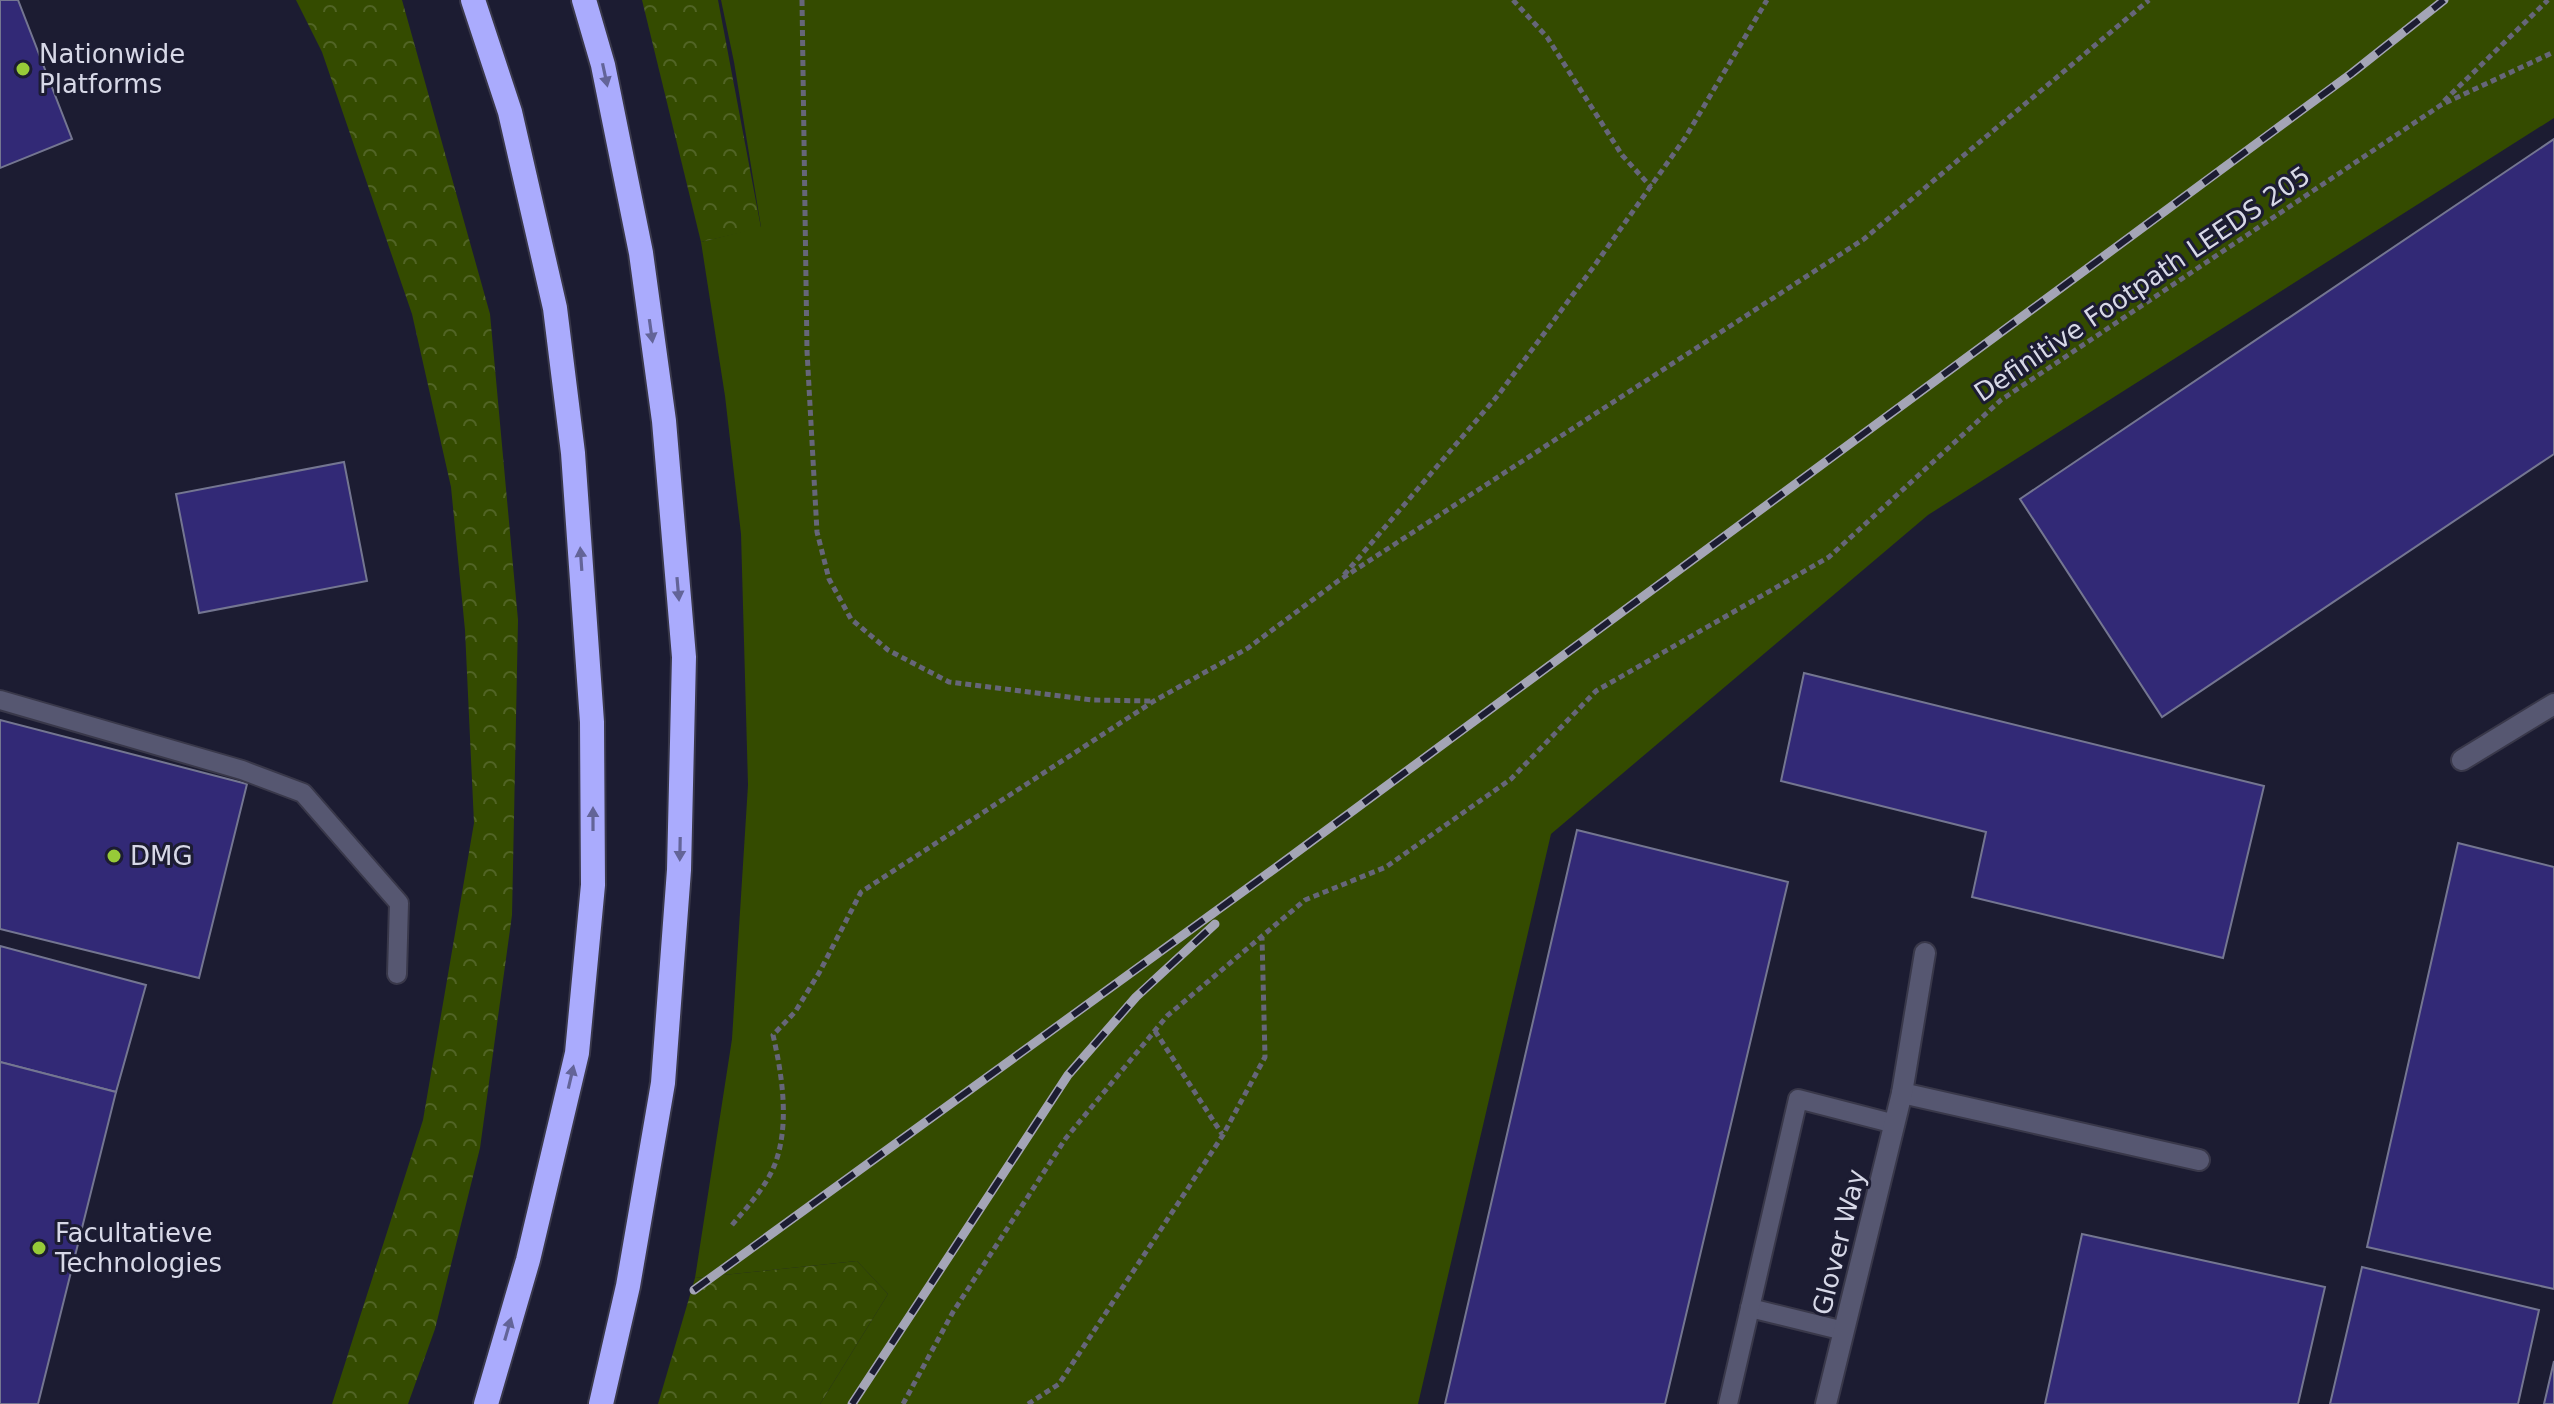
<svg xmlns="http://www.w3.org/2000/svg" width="2554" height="1404" font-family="'DejaVu Sans',sans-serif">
<defs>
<pattern id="forest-crowns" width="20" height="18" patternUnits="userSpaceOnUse" patternTransform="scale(2)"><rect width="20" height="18" fill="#344b00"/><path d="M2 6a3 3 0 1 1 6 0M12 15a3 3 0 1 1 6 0" fill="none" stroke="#516425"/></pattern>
</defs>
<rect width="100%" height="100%" fill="#1c1c32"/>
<path fill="#344b00" d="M721 0H2554V118L1928 515 1551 834 1418 1404H820L888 1294 857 1261 695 1278 732 1039 748 785 741 534 725 396 701 242 761 227 734 62Z"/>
<g fill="url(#forest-crowns)">
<path d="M296 0H402L490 314 518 620 512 915 480 1148 435 1329 408 1404H332L423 1120 474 823 465 630 451 487 412 314 322 52Z"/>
<path d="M642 0H718L761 228 701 242Z"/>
<path d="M857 1261 888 1294 820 1404H658L695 1278Z"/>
</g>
<g fill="#322976" stroke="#747691" stroke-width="2">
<path d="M0 0H18L72 139 0 168Z"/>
<path d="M2554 139V454L2162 717 2020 499Z"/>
<path d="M344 462 367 581 199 613 176 494Z"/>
<path d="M1804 673 2264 786 2223 958 1972 897 1986 832 1781 781Z"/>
<path d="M0 720 247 784 199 978 0 929Z"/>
<path d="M1577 830 1788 882 1665 1404H1445Z"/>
<path d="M2458 843 2554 867V1289L2367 1247Z"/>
<path d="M0 946 146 985 116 1092 0 1062Z"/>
<path d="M0 1062 116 1092 38 1404H0Z"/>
<path d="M2082 1234 2325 1287 2298 1404H2045Z"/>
<path d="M2362 1267 2539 1310 2518 1404H2330Z"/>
<path d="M2554 1361V1404H2544Z"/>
</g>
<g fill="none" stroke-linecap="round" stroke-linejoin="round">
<g stroke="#39384a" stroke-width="22">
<g id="lane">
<path d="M0 700 242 770 303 793 399 903 397 974"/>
<path d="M1750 1308 1844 1331"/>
<path d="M1728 1404 1798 1099 1895 1124"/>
</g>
</g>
<g stroke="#39384a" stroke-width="24">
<g id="street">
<path d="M2462 760 2554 704"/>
<path d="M1902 1093 2199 1160"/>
<path d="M1826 1404 1902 1093 1925 953"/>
</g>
</g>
<g stroke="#39384a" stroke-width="28">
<g id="highway">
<path d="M473 0 510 112 555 308 573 453 592 722 593 885 577 1053 528 1260 486 1404"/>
<path d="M584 0 603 65 641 253 664 421 684 657 679 870 663 1083 628 1286 601 1404"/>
</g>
</g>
<g stroke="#666679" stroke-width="5" stroke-dasharray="6 4" stroke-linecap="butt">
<path d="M802 0 807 351 817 532 829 579 851 619 888 650 949 682 1093 700 1151 701"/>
<path d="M1513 0 1547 37 1622 155 1651 187"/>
<path d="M2444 101 2548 0"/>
<path d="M1344 575 1499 394 1592 269 1685 138 1767 0"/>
<path d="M1155 1031 1222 1134"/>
<path d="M732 1225C748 1206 766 1187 775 1164 790 1124 782 1074 773 1035L795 1012 819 973 861 892 1154 701 1248 648 1338 581 1864 239 2149 0"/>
<path d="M903 1404 953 1312 1066 1138 1167 1016 1305 900 1386 867 1511 779 1596 691 1829 557 2001 400 2441 105 2554 52"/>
<path d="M1028 1404 1059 1384 1223 1135 1265 1057 1262 937"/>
</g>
<use href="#lane" stroke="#565771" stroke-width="18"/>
<use href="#street" stroke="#565771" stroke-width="20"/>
<use href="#highway" stroke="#aaabfd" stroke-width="24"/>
<g stroke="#a4a5b6" stroke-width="9">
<g id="rail">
<path d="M694 1290 1274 869 2352 73 2444 0"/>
<path d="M852 1404 1068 1075 1136 997 1215 924"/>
</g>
</g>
<use href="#rail" stroke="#1c1c32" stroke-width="6" stroke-dasharray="18" stroke-linecap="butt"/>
</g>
<defs><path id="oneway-solid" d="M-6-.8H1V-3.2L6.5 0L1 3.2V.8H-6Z" transform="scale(2)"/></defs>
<g fill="#636498">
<use href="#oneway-solid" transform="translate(605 75) rotate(78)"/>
<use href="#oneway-solid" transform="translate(651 331) rotate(82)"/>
<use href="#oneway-solid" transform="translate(581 559) rotate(-94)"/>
<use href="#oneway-solid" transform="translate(678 589) rotate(85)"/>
<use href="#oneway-solid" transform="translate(593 819) rotate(-90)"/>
<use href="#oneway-solid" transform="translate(680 849) rotate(91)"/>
<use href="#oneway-solid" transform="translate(571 1077) rotate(-77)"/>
<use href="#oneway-solid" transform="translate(508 1329) rotate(-74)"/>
</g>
<g fill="#97cb38" stroke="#1c1c32" stroke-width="3">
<circle cx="23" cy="69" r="8"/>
<circle cx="114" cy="856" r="8"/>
<circle cx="39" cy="1248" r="8"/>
</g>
<g text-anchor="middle" stroke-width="6" stroke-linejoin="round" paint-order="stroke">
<g font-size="26" fill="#d7d8e7" stroke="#1c1c32" text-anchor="start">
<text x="39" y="63">Nationwide<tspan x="39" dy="30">Platforms</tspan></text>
<text x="130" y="865">DMG</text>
<text x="55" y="1242">Facultatieve<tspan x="55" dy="30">Technologies</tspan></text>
</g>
<g font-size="26" fill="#d7d8e7" stroke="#1c1c32">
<text transform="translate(2142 284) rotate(-34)" y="9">Definitive Footpath LEEDS 205</text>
<text transform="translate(1839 1242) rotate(-76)" y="9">Glover Way</text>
</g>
</g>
</svg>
